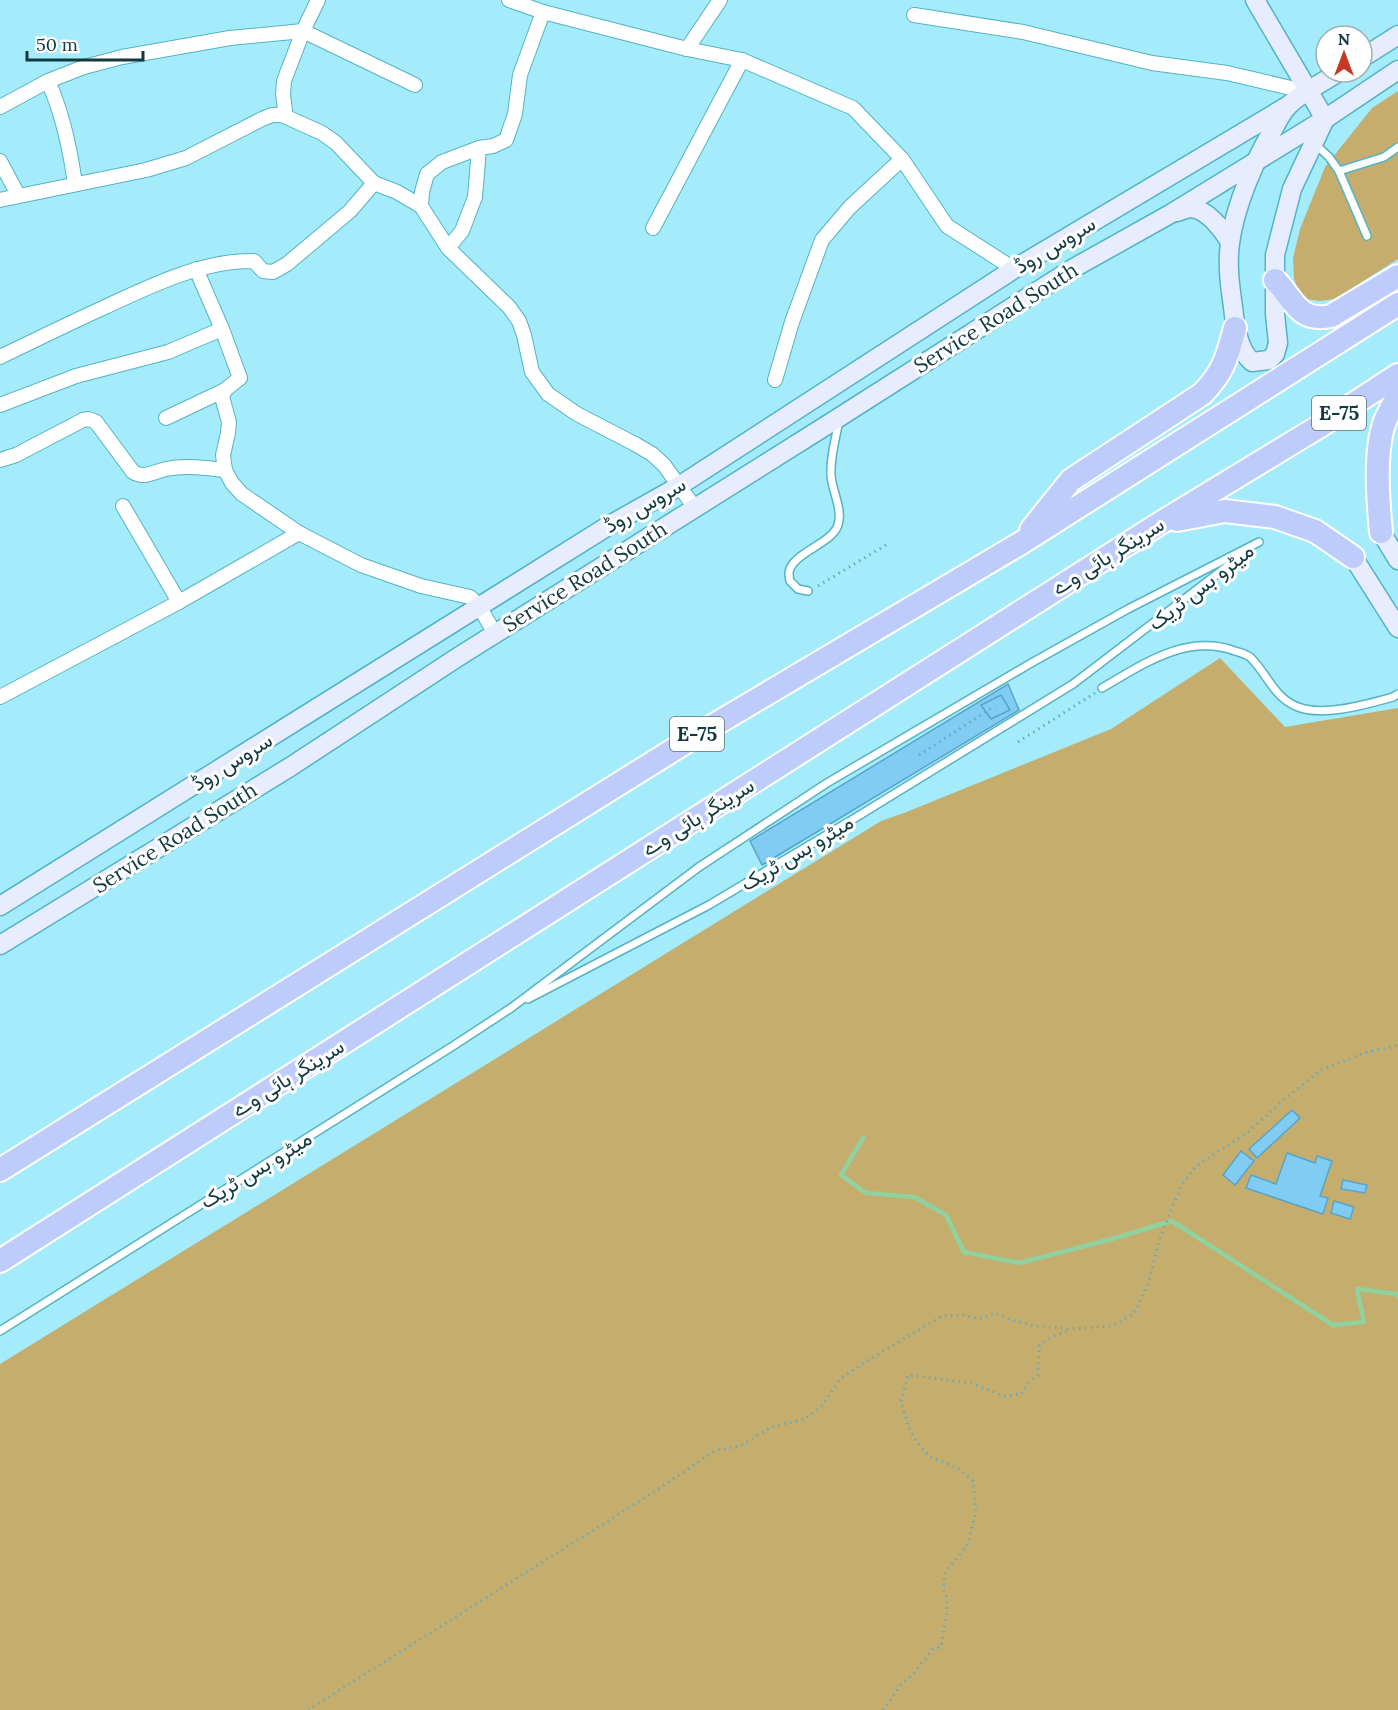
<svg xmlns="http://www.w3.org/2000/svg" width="1398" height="1710" font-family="Lora,Vazirmatn,serif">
<rect width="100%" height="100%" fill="#a4ecfb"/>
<g fill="#c5ae6d">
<path d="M1398 91V259L1335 299 1320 301 1305 299 1298 290 1294 279 1293 258 1300 229 1325 167 1372 108Z"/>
<path d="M1220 658 1285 727 1398 708V1710H0V1364L881 821 904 813 1111 729Z"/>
</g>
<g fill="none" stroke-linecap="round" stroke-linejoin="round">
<path stroke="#8fd29f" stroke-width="4.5" d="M863 1138 841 1175 866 1193 914 1197 946 1215 964 1252 1019 1263 1112 1239 1172 1221 1333 1325 1364 1322 1357 1289 1397 1294 1398 1297"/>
</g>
<g fill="#80ccf2" stroke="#58a4c9" stroke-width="1.5">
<path d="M1008 684 1019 710 762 865 750 841Z"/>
<path d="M1001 695 1010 710 991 719 981 705Z"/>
<path d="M1292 1110 1300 1118 1257 1158 1249 1149Z"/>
<path d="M1241 1151 1254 1161 1235 1185 1223 1175Z"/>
<path d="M1287 1153 1315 1163 1317 1156 1332 1161 1320 1196 1328 1198 1323 1214 1246 1188 1251 1175 1276 1184Z"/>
<path d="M1343 1180 1367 1185 1365 1193 1341 1189Z"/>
<path d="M1334 1201 1354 1207 1350 1219 1331 1213Z"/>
</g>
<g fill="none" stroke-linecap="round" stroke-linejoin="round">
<g stroke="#54b3c4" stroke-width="10">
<g id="service">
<path d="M1315 144 1329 157 1339 171 1367 236"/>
<path d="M1339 171 1384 157 1398 147"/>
<path d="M808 591 798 589 790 581C789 578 789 575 789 572 793 552 832 544 838 525 843 509 832 491 831 475 830 456 836 438 839 420"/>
<path d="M1102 688C1142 665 1186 633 1235 651 1241 653 1247 654 1251 658 1268 675 1274 698 1298 707 1324 717 1367 704 1393 697L1398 694"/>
<path d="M528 999 709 905 855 818 1073 684 1246 552"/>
<path d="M0 1331 453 1046 511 1008 699 867 827 783 1033 662 1128 609 1259 542"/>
</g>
</g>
<g stroke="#54b3c4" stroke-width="16">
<g id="minor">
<path d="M509 0 543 12 687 49 742 60 853 108 902 159 947 226 1014 269"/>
<path d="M543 12 520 75 515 114 506 140 493 146 479 148 442 162 427 174 422 192 421 206 448 248 509 307 519 321 524 335 532 372 548 394 577 414 635 444 652 454 664 465 695 508"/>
<path d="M914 15 1023 32 1152 63 1227 73 1308 92"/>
<path d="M687 49 720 0"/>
<path d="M48 81C63 114 70 148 75 184"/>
<path d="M0 107 48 81 84 67 122 57 230 38 303 31 415 85"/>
<path d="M285 111 283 94 284 81 303 31 318 0"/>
<path d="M0 161 18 195"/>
<path d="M0 200 146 170 186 158 262 119 272 115H282L322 133 336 143 374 183"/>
<path d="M653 228 742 60"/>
<path d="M448 248 462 231 475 197 479 148"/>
<path d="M196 269 222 329 240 378 225 390 222 397 229 422 228 433 223 455 225 470 232 483 242 494 299 533 361 565 421 586 470 597 479 606 495 634"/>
<path d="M0 357C35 340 70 323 105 307 150 286 203 260 254 261L263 271 273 272 287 264 350 211 374 183 397 192 421 206"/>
<path d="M775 380 792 322 822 240 850 207 902 159"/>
<path d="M0 405 76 376 168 352 222 329"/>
<path d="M166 418 225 390"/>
<path d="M0 460 16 455 83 420 89 419 96 422 133 472C145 479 153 472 166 469 185 465 205 468 225 470"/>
<path d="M123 506 179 602"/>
<path d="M0 697 179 602 299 533"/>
</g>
</g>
<g stroke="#54b3c4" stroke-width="21">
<g id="secondary">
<path d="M1255 0 1325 119"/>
<path d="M1362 58 1398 35"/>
<path d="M1325 119 1292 189 1275 255V314L1278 343 1275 354 1269 360 1252 362C1238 349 1235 326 1233 307 1230 286 1227 265 1230 243 1235 206 1255 159 1274 128 1278 120 1283 111 1289 105 1301 93 1325 81 1339 72"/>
<path d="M1177 212C1181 211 1187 208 1191 208 1207 209 1223 230 1230 242"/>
<path d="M1381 532 1398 560"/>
<path d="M1353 557 1398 628"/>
<path d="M0 906 608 526 679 486 1014 269 1289 105"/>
<path d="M0 945 290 767 458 657 827 425 1072 269 1172 213 1325 119 1398 70"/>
</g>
</g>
<g stroke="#fff" stroke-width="26">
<g id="trunk">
<path d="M1275 280C1294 299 1298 323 1331 316L1398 276"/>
<path d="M1177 520 1225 511 1275 517 1315 531 1353 557"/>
<path d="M1031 530 1071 480 1202 394C1224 372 1227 357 1235 328"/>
<path d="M1381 532C1378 500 1374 451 1385 421 1389 412 1394 404 1398 395"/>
<path d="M0 1170 694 737 1021 543 1398 304"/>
<path d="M0 1261 1162 522 1320 426 1398 375"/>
</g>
</g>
<g stroke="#6eaab6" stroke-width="3" stroke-dasharray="1.5 4.5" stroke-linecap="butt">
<path d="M818 586 889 543"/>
<path d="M1018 742 1095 693"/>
<path d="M919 755 995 706"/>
<path d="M308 1710 660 1488 716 1450 740 1446 771 1427 805 1419 823 1405 840 1379 867 1361 942 1316 964 1315 979 1319 995 1313 1009 1319 1034 1326 1072 1329 1111 1326 1135 1313 1149 1281 1158 1245 1172 1207 1183 1183 1196 1166 1247 1133 1286 1098 1321 1070 1364 1053 1398 1045"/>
<path d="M883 1710 901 1685 914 1673 933 1649 941 1647 947 1611V1598L943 1587 945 1572 967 1546 976 1512 973 1481 958 1468 929 1456 916 1441 908 1426 901 1401 908 1375 971 1383 1004 1396 1021 1394 1027 1384 1038 1375 1039 1346 1053 1336 1069 1330"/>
</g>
<use href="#service" stroke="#fff" stroke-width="7"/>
<use href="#minor" stroke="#fff" stroke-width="14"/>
<use href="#secondary" stroke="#e7ecfe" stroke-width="18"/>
<use href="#trunk" stroke="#beccfc" stroke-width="22"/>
</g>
<g text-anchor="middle" stroke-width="6" stroke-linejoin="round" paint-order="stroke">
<g fill="#fff" stroke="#587479" stroke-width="1.5">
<rect x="1312" y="396" width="54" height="34" rx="4.5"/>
<rect x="670" y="717" width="54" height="34" rx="4.5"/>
</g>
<g font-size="20" font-weight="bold" fill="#103940">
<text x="1339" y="420">E-75</text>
<text x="697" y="741">E-75</text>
</g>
<g font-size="21" fill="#103940" stroke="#fff">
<text transform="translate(1055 245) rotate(-31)" y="7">سروس روڈ</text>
<text transform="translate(996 318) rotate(-32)" y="7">Service Road South</text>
<text transform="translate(645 505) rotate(-30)" y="7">سروس روڈ</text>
<text transform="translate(1108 556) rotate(-32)" y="7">سرینگر ہائی وے</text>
<text transform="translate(585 577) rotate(-32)" y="7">Service Road South</text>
<text transform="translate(1201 587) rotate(-38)" y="7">میٹرو بس ٹریک</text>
<text transform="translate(232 762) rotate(-32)" y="7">سروس روڈ</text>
<text transform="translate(698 817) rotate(-32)" y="7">سرینگر ہائی وے</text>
<text transform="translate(175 838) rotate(-32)" y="7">Service Road South</text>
<text transform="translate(797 853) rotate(-31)" y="7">میٹرو بس ٹریک</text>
<text transform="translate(288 1078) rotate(-32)" y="7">سرینگر ہائی وے</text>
<text transform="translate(256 1170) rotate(-32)" y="7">میٹرو بس ٹریک</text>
</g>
</g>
<g transform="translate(1344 54)"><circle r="28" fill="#ffffff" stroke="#9fb0b3" stroke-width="1.5"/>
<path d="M0-4.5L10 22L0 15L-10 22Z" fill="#c43824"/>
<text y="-9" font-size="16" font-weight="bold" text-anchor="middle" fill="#103940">N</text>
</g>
<path d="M27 51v9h116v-9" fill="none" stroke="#103940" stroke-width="3"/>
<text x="36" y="51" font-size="18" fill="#103940" stroke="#ffffff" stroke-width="4.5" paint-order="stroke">50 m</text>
</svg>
